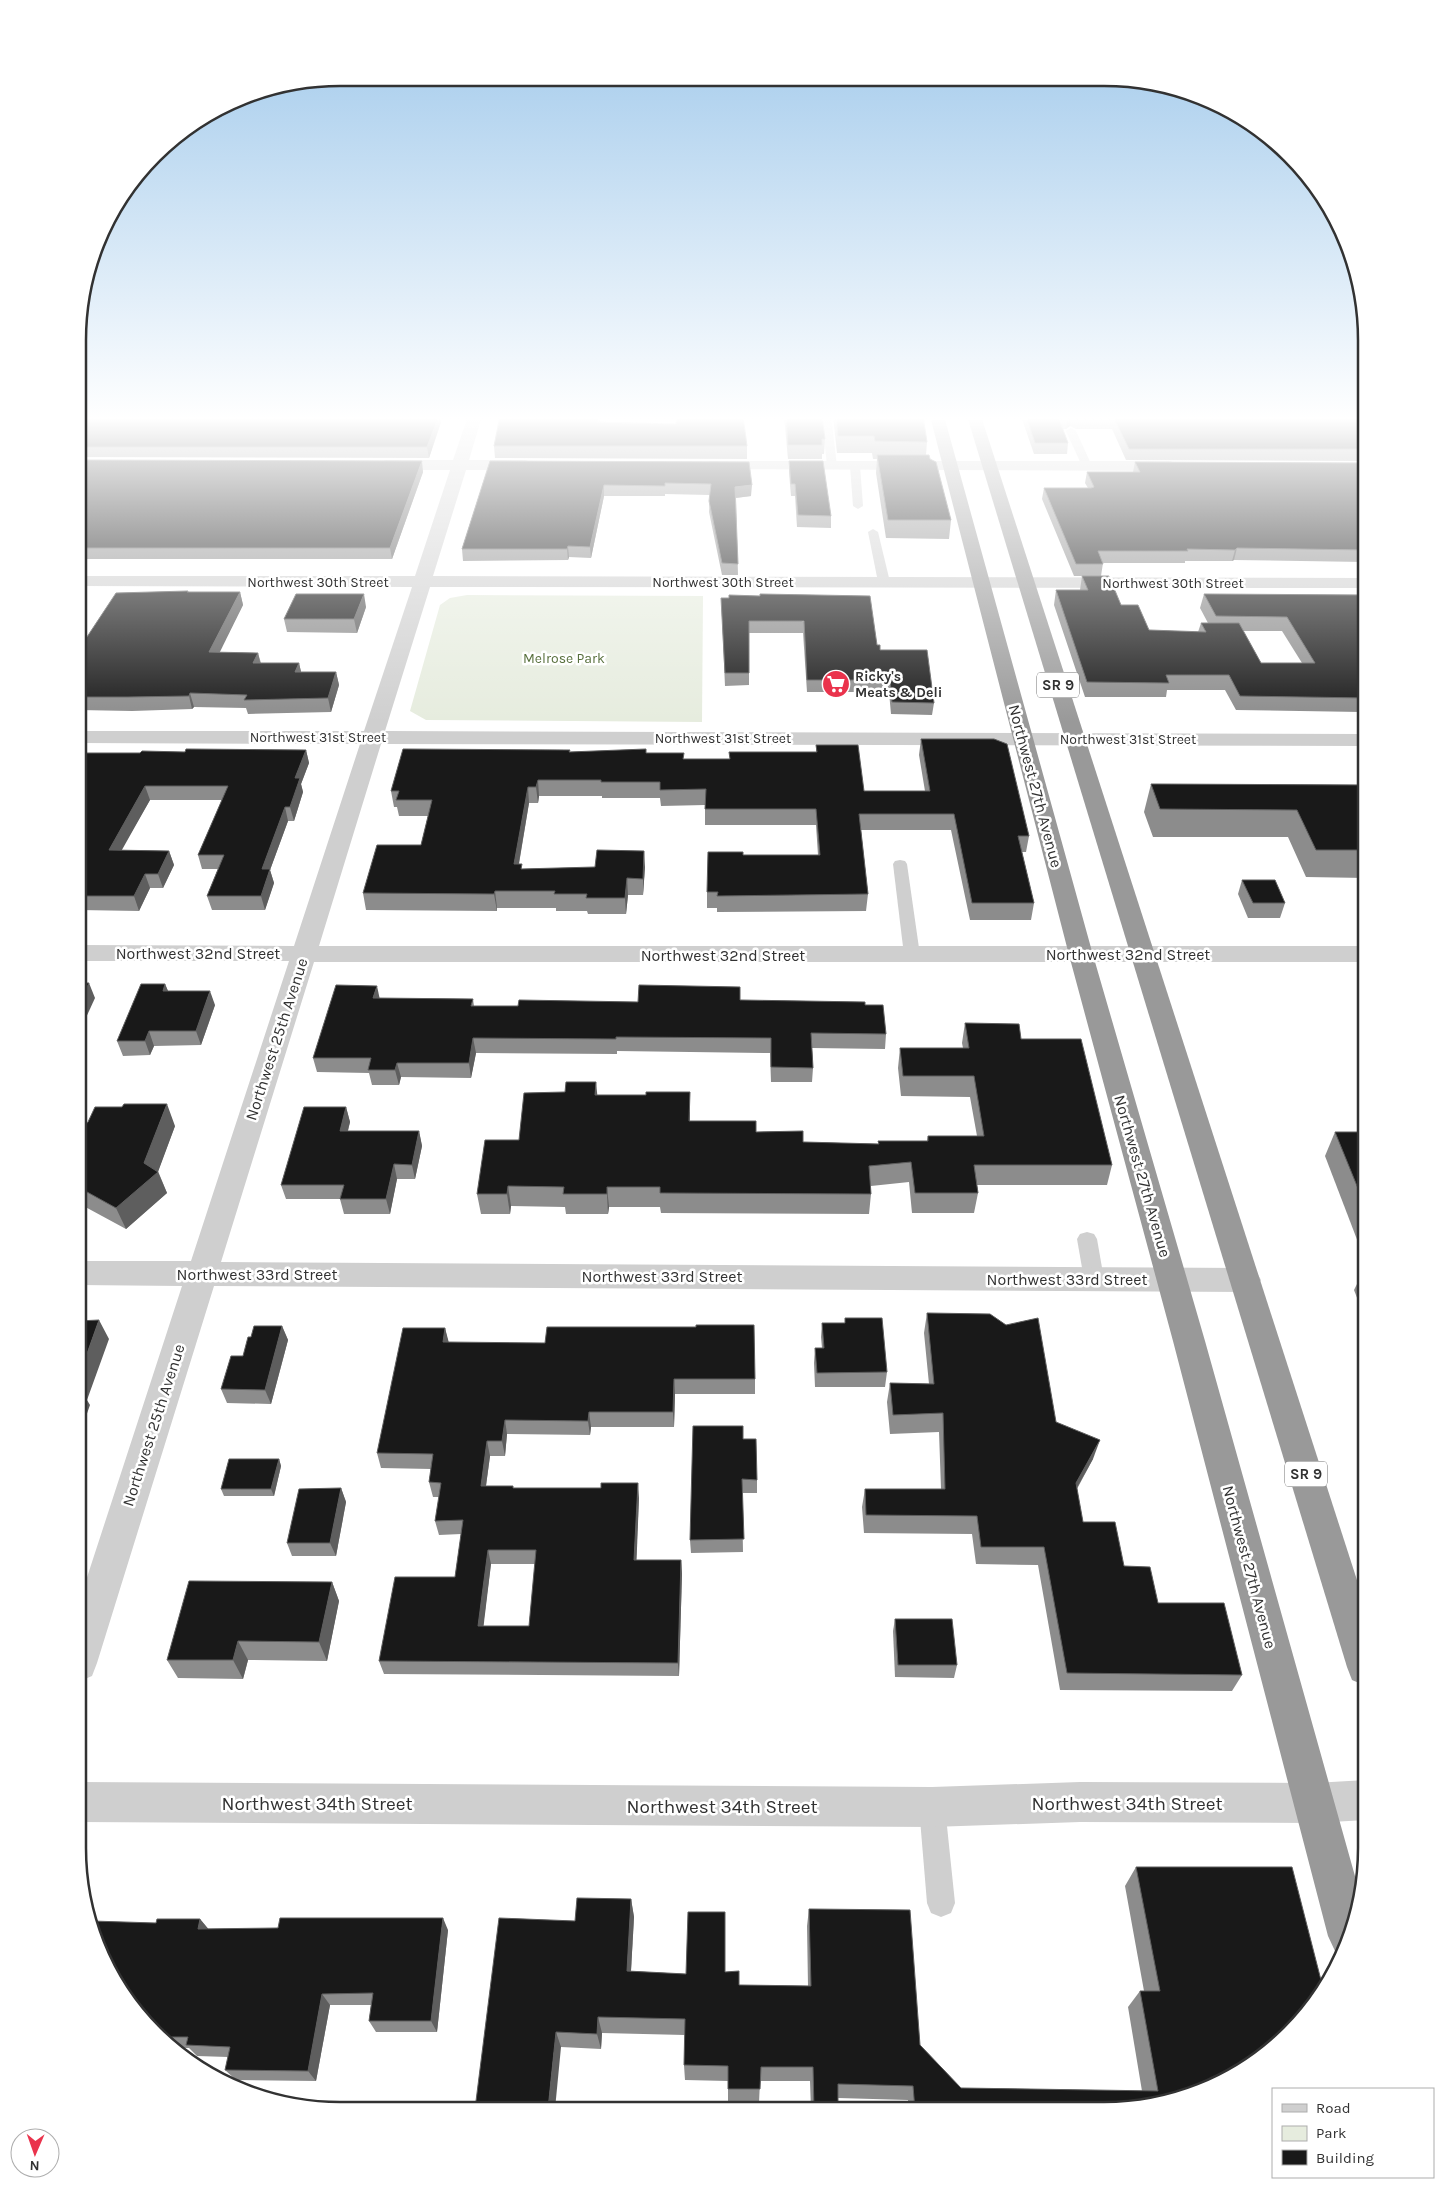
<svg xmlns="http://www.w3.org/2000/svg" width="1444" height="2188" font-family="Karla,sans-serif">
<rect width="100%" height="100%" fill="#fff"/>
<path fill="#e6ecde" d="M467 595 703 596 702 722 426 720 410 711 440 605 450 598Z"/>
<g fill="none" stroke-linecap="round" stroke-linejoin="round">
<g fill="#cfcfcf" fill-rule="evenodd">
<path d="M822 416H831L837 466 832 469 827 466Z"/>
<path d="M1071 428 1076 431 1092 466 1091 468H1083L1082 466 1066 431Z"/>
<path d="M855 463 860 466 863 506 858 509 853 506 850 466Z"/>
<path d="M873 529 878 532 890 582 884 585 878 582 868 532Z"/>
<path d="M900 860 905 861 907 864 920 955 918 959H906L904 955 893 864 895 861Z"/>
<path d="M1087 1232 1094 1234 1097 1239 1104 1279 1101 1285 1094 1287 1087 1285 1084 1279 1077 1239 1080 1234Z"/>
<path d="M932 1794 941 1798 945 1807 955 1903 951 1913 941 1917 931 1913 927 1903 919 1807 923 1798Z"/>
</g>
<g fill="#cfcfcf" fill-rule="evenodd">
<path d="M468 416H482L469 460H525L531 462 533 465 531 468 525 470H466L433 576 1366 578V588L430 587 385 731 1366 734V746L381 744 319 946H1366V962H314L221 1262 1245 1268 1256 1271 1261 1280 1256 1289 1245 1292 214 1286 97 1663 92 1676 78 1682V1605L182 1286 78 1285V1261H191L289 961H79V945L294 946 360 744 79 743V731H364L412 587 79 586V576H415L450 470H386L380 468 378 465 380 462 386 460H453Z"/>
<path d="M711 461H1170L1176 463 1178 466 1176 469 1170 471 705 469 703 466 705 463Z"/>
<path d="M1366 1780V1820L1314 1823 1080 1822 932 1827 78 1822V1782L932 1787 1080 1782 1314 1783Z"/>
</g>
<g fill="#999" fill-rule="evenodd">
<path d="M930 416H944L1093 955 1205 1341 1360 1894 1352 1932 1341 1954 1335 1951 1328 1936 1173 1341 1069 955Z"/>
<path d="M967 416H981L1366 1608V1686L1352 1680 1347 1667Z"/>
</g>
</g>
<g fill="#8c8c8c" fill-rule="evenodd">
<path d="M80 416H441V422L429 458 80 457Z"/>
<path d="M784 416H822L825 439 824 454H822V459H788Z"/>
<path d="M833 416H923L927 442 926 455 930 459 951 520 949 539 886 538 876 473 877 459H873L872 453H837Z"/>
<path d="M1021 416H1366V461L1126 460 1112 429H1076L1070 426 1066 429H1063L1068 443 1067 454H1034Z"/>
<path d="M600 422 747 446V459L495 458 494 446Z"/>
<path d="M80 460 423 472 392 559H79Z"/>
<path d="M490 461 749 462 751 496 736 498 738 575H722L709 512 710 495 665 494V496H604L591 558 569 557 568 560 463 561 462 549Z"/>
<path d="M789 461 831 516V528L797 527 795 496H791L789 473Z"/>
<path d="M1135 462 1366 463V558H1365L1364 562 1234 560 1232 561H1185V563H1103L1101 576H1074L1042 499 1044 488H1088L1085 483 1087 472H1133Z"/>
<path d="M1082 576 1121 605 1149 630 1198 632 1201 623H1208L1200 608 1204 594 1366 595V711H1361V712L1236 710 1225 690H1167L1166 697H1085L1054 605 1056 590H1080ZM1243 631H1282L1302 663H1261Z"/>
<path d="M188 591 189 592H240L243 605 219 652 258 653 261 663H299L301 672H336L339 685 331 712 248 714 246 708 194 707 192 709 132 711 79 710V649Z"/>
<path d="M721 598H729L877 645 880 650 934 703 932 715 891 714 889 692H807L803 633H749V685L725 686Z"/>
<path d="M366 607 357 633 287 632 284 619Z"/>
<path d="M921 739 1029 836 1026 852H1022L1034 903 1031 920H970L951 830H861L868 894 866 911 717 912V908H707V892L743 855H818L816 825H705V805L661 806 660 798H602V796H539L538 803H529L519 864 522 869 645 867 643 895H628L626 914H588L587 911H556V908H497V911L366 910 363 893 421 845 428 816H399L397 807H394L391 791 570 752 646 753 684 759H729L816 752V745L864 791H925L919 755Z"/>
<path d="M306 750 309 763 301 784 303 792 294 821H288L270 870 274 883 265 910H212L207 896 218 869H202L198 855 222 800H150L121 850 169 851 174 865 163 888H150L139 911 79 910V753H140Z"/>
<path d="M1151 784 1366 785V878L1306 877 1288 837H1153L1144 812Z"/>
<path d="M1242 880 1285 903 1280 918H1248L1238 894Z"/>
<path d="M165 984 168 991 215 1005 201 1045 154 1046 150 1055 123 1056 117 1041Z"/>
<path d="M380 998 473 999 474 1006H518L638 1002 740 1000 865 1005 886 1034 885 1049 812 1048 813 1068 812 1082H771L770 1053 617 1051V1054L476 1053 471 1078 401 1077 399 1085H372L369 1073 317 1072 313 1058Z"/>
<path d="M965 1023 1021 1039 1112 1165 1107 1185H977L978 1193 974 1213H912L909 1182 871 1186V1194L869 1214 661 1213 660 1207H609L608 1214H566L565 1207 511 1206 510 1214H481L477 1194 519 1140 597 1095 690 1112V1121L756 1132 803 1142 878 1144V1141H927L928 1136H977L970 1097 901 1096 898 1068 900 1048H963L962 1043Z"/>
<path d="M346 1107 350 1122 348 1131H419L422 1146 415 1179H397L390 1214H344L340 1199H286L281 1185Z"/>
<path d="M175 1126 158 1171 167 1193 126 1229 78 1203 79 1132Z"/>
<path d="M1335 1132H1366V1263L1325 1156Z"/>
<path d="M1366 1266V1321L1354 1290Z"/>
<path d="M927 1313 1056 1422 1093 1459 1077 1489 1083 1522 1158 1603 1242 1675 1232 1691 1060 1690 1038 1565 976 1564 972 1534 864 1533 862 1507 865 1489H941L939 1432 890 1434 887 1402 890 1383 929 1384 924 1333Z"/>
<path d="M845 1318 887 1372 885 1387H815L814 1363 815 1348H822L821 1337 822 1323H845Z"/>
<path d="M282 1326 288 1340 271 1404 227 1403 221 1389 243 1356 251 1337Z"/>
<path d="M445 1328 448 1342 755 1379V1394H675L674 1427H591L590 1435 507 1434 505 1456H490L486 1486 639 1498 636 1560H681L682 1574 679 1676 384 1674 379 1661 455 1577 461 1534 439 1535 435 1521 439 1497H433L429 1482 431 1469 381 1468 377 1453ZM491 1564H535L529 1626H483Z"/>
<path d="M743 1439 757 1480V1493H742L743 1552 691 1553 690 1540Z"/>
<path d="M279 1459 281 1466 274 1496H224L221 1489Z"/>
<path d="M341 1488 346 1502 336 1556H292L287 1543Z"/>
<path d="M332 1582 339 1601 327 1661 248 1660 243 1679 178 1678 167 1660Z"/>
<path d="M895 1619 957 1665 954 1678 895 1677 893 1631Z"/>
<path d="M1136 1867 1264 2056 1104 2110H908V2100L838 2098V2110H811L810 2081H760L759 2103H728V2081L685 2080 684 2065 685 2035 602 2033 601 2049 561 2047 475 2109 575 1921 631 1899 634 1917 631 1971 686 1974 725 1972 739 1985 808 1986 807 1926 809 1909 920 2045 961 2088 1142 2091 1128 2007 1140 1991H1144L1125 1886Z"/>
<path d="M200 1919 208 1929 448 1930 437 2032H376L369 2021 371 2005H330L316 2081 236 2080 225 2070 228 2057 197 2056 189 2048H172L132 2008 156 1923Z"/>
</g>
<g fill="#5e5e5e">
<path d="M436 416H441V422L429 458 427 447Z"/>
<path d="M599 416H600V424L597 422Z"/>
<path d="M1072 416 1070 426 1066 429 1067 418Z"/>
<path d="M422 461 423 472 392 559 390 548Z"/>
<path d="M604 485V496L591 558 590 547Z"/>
<path d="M752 485 751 496 735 498V487Z"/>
<path d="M568 546 569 557 568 560 567 549Z"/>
<path d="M1237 548 1234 560 1232 561 1235 550Z"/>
<path d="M240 592 243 605 213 666 209 652Z"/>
<path d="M364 594 366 607 357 633 354 619Z"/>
<path d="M258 653 261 666 253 663Z"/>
<path d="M299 663 302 676 295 672Z"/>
<path d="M336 672 339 685 331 712 328 698Z"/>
<path d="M190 693 194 707 192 709 189 696Z"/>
<path d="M306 750 309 763 301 784 303 792 294 821 290 807 295 778Z"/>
<path d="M538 780 539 796 538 803 536 787Z"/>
<path d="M145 786 150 800 114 864 109 850Z"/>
<path d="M528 787 529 803 516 880 514 864Z"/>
<path d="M285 807 288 821 270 870 274 883 265 910 261 896 262 869Z"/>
<path d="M169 851 174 865 163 888 158 874Z"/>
<path d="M644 851 645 867 643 895V879Z"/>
<path d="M145 874 150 888 139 911 134 896Z"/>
<path d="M627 878 628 895 626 914 625 898Z"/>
<path d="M495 891 497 908V911L494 894Z"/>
<path d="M89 983 95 998 79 1033V1005Z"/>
<path d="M165 984 171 998 163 991Z"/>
<path d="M377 986 380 1000 373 998Z"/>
<path d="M210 991 215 1005 201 1045 196 1031Z"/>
<path d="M149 1031 154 1046 150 1055 145 1041Z"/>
<path d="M473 1038 476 1053 471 1078 469 1063Z"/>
<path d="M397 1063 401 1077 399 1085 395 1070Z"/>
<path d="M596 1082 598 1102 595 1095Z"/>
<path d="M690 1092V1112L689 1141V1121Z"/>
<path d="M167 1104 175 1126 158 1172 167 1193 126 1229 116 1208 144 1163Z"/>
<path d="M346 1107 350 1122 344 1145 340 1131Z"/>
<path d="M419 1131 422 1146 415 1179 412 1165Z"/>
<path d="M394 1164 397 1179 390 1214 386 1199Z"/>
<path d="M508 1186 511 1206 510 1214 507 1194Z"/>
<path d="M607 1187 609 1207 608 1214 607 1194Z"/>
<path d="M99 1320 109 1339 87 1400 90 1405 78 1439V1379Z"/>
<path d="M282 1326 288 1340 271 1404 265 1390Z"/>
<path d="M445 1328 449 1343 443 1342Z"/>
<path d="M674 1379 675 1394 674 1427 673 1412Z"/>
<path d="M589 1412 591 1427 590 1435 588 1421Z"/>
<path d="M505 1420 507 1434 505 1456 502 1441Z"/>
<path d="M1100 1440 1093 1459 1069 1502 1076 1483Z"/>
<path d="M487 1441 490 1456 484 1500 481 1486Z"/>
<path d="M279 1459 281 1466 274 1496 271 1489Z"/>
<path d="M638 1483 639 1498 636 1574 634 1560Z"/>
<path d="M341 1488 346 1502 336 1556 330 1543Z"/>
<path d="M488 1550 491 1564 482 1639 478 1626Z"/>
<path d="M681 1560 682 1574 679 1676 678 1663Z"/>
<path d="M332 1582 339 1601 327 1661 319 1642Z"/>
<path d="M238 1641 248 1660 243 1679 233 1660Z"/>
<path d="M631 1899 634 1917 630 1988 627 1971Z"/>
<path d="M443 1918 448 1930 437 2032 431 2021Z"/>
<path d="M200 1919 211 1932 198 1929Z"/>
<path d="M322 1994 330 2005 316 2081 308 2071Z"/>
<path d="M598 2017 602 2033 601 2049 597 2034Z"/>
<path d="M556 2032 561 2047 555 2109H548Z"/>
</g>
<g fill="#191919" stroke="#5e5e5e" fill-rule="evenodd">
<path d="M80 416H439L427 447H80Z"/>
<path d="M500 416H599L597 422 676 424 677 416H743L747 446H494Z"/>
<path d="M786 416H822L825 439H822V445H788Z"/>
<path d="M836 416H923L927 442 875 441 874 436H838Z"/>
<path d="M1026 416H1072L1067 418 1059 419 1068 443H1035Z"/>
<path d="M1072 416H1366V449H1129L1114 418H1077Z"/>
<path d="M877 455H929L930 459 936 462 951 520H888Z"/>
<path d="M80 460 422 461 390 548H79Z"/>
<path d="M490 461 749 462 752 485 735 487 738 564 722 563 709 501 711 484 665 483V486L604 485 590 547 568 546 567 549H462Z"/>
<path d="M789 461H823L831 516 798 515 795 484H791Z"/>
<path d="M1135 462 1366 463V546H1365L1366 550 1237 548 1235 550 1187 549 1188 551H1098L1103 564H1076L1044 488H1091L1094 487 1087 472H1140Z"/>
<path d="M1082 576H1109L1121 605H1138L1149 630 1206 632 1201 623H1239L1261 663H1315L1287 617 1216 616 1204 594 1366 595V696H1365L1366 698 1240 696 1229 675H1166L1169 683 1087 682 1056 590H1088Z"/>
<path d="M188 591 187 592H240L209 652 258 653 253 663H299L295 672H336L328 698 244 700 247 695 190 693 189 696 128 697H79V649L116 593Z"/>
<path d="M296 594H364L354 619H284Z"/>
<path d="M760 594 870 596 877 645H880V650H927L934 703 892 702 890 680H807L804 621H749V673H725L721 598H729V595L760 596Z"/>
<path d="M921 739H994L1007 744 1029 836H1018L1034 903H972L954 814H859L868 894 717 896 718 892H707L708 852H743V855H820L816 809H705L706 789 660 790V782H601V780H538L536 787H528L514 864H522L521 869 595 867 597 850 644 851 643 879 627 878 625 898H586L587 894H554L555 891H495L494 894 363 893 377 845H421L432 800H396L399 791H391L403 749 570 750 569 752 646 749V753H684L683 759H730L729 752H817L816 745H858L864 791H930Z"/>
<path d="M186 749 306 750 295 778H300L290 807H285L262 869H270L261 896H207L224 855H198L228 786H145L109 850 169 851 158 874H145L134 896H79V753H140L142 751 185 752Z"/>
<path d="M1151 784 1366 785V850H1316L1297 810 1160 809Z"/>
<path d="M1242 880H1275L1285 903H1253Z"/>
<path d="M79 983H89L79 1005Z"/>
<path d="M141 984H165L163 991H210L196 1031H149L145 1041H117Z"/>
<path d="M336 985 377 986 373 998 473 999 471 1006H518L519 1000 638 1002 639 985 740 987V1000L865 1002V1005H883L886 1034 811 1033 813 1068 771 1067V1038L616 1037V1039L473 1038 469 1063H397L395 1070H368L371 1058H313Z"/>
<path d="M965 1023 1019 1024 1021 1039H1081L1112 1165H974L978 1193H915L911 1162 869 1166 871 1194 660 1193V1187H607V1194H563L564 1187 508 1186 507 1194H477L485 1140H519L524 1093 565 1092 566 1082H596L595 1095H646V1092H690L689 1121H756V1132L803 1131V1142L879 1144 878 1141H928V1136H984L974 1076H903L900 1048H969Z"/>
<path d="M124 1104H167L144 1163 158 1172 116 1208 78 1187 79 1132 88 1122 95 1107H122Z"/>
<path d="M304 1107H346L340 1131H419L412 1165 394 1164 386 1199H340L344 1185H281Z"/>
<path d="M1335 1132H1366V1208Z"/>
<path d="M927 1313 990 1314 1006 1325 1038 1318 1056 1422 1100 1440 1076 1483 1083 1522H1115L1124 1566 1150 1567 1158 1603H1224L1242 1675 1067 1673 1044 1547H981L977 1516 866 1515 865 1489H945L943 1413 893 1415 890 1383 934 1384Z"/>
<path d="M845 1318H882L887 1372 817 1373 815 1348H824L822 1323H845Z"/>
<path d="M99 1320 78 1379V1321Z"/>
<path d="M696 1325H754L755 1379H674L673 1412H589L588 1421 505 1420 502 1441H487L481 1486H513V1488H601V1483H638L634 1560H681L678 1663 379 1661 395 1577H455L463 1520 435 1521 441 1483 429 1482 433 1454 377 1453 403 1328H445L443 1342 545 1343 547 1327H696ZM488 1550H536L529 1626H478Z"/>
<path d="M254 1326H282L265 1390 221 1389 231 1356H243L248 1337H251Z"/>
<path d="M693 1426H743V1439H756L757 1480 742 1479 744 1539 690 1540Z"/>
<path d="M229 1459H279L271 1489H221Z"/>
<path d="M341 1488 330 1543H287L299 1489Z"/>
<path d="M189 1581 332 1582 319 1642 238 1641 233 1660H167Z"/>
<path d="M895 1619H952L957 1665H898Z"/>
<path d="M1136 1867H1292L1323 1988 1312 2007 1264 2056 1204 2090 1104 2110H915L913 2086 838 2084V2110H814L813 2067H761L760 2089H728V2066L684 2065 685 2019 598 2017 597 2034 556 2032 548 2109H475L499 1918 575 1921 577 1898 631 1899 627 1971 686 1974 688 1912H725V1972L739 1971V1985L811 1986 809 1909 910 1910 920 2045 961 2088 1158 2091 1140 1991H1160Z"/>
<path d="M280 1918H443L431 2021H369L373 1993 322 1994 308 2071 225 2070 230 2047 186 2045 188 2037H161L132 2008 98 1948 92 1921 156 1923 157 1919H200L198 1929 278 1928Z"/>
</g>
<linearGradient id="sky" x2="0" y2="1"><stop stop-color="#9dc7ea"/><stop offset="0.58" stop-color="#fff"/><stop offset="1" stop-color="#fff" stop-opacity="0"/></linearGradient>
<rect width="1444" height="722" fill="url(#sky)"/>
<defs>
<g id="supermarket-disc" transform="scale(1.4375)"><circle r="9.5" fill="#ea334c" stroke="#fff"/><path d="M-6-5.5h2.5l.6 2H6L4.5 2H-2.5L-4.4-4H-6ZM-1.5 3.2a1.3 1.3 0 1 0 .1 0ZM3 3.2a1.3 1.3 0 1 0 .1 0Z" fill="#fff"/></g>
</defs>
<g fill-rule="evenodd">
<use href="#supermarket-disc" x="836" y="684"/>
</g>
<g text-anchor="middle" stroke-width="5" stroke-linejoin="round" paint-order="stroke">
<g font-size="14" fill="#323232" stroke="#fff">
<text x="318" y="587">Northwest 30th Street</text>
<text x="723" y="587">Northwest 30th Street</text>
<text x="1173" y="588">Northwest 30th Street</text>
<text x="318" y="742">Northwest 31st Street</text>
<text x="723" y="743">Northwest 31st Street</text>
<text x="1128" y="744">Northwest 31st Street</text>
</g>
<g font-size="14" fill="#58703d" stroke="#fff">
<text x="564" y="663">Melrose Park</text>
</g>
<g font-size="14" font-weight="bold" fill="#323232" stroke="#fff" text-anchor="start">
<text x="855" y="681">Ricky's<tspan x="855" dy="16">Meats &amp; Deli</tspan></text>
</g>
<g fill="#fff" stroke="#707070" stroke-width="1">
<rect x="1037" y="672.5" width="42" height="25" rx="4"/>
<rect x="1285" y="1461.5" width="42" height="25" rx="4"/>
</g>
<g font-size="15" font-weight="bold" fill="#323232">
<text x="1058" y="690">SR 9</text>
<text x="1306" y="1479">SR 9</text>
</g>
<g font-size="16" fill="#323232" stroke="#fff">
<text transform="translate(1036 786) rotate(75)" y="6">Northwest 27th Avenue</text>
<text x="198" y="959">Northwest 32nd Street</text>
<text x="1128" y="960">Northwest 32nd Street</text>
<text x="723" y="961">Northwest 32nd Street</text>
<text transform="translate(276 1039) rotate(-72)" y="6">Northwest 25th Avenue</text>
<text transform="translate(1143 1176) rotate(74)" y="6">Northwest 27th Avenue</text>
<text x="257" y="1280">Northwest 33rd Street</text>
<text x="662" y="1282">Northwest 33rd Street</text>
<text x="1067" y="1285">Northwest 33rd Street</text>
<text transform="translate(153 1425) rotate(-72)" y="6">Northwest 25th Avenue</text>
<text transform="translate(1250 1567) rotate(75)" y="6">Northwest 27th Avenue</text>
</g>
<g font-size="19" fill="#323232" stroke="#fff">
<text x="317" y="1810">Northwest 34th Street</text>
<text x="1127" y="1810">Northwest 34th Street</text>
<text x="722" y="1813">Northwest 34th Street</text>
</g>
</g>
<path d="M0 0H1444V2188H0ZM340 86H1104A254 254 0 0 1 1358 340V1848A254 254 0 0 1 1104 2102H340A254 254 0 0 1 86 1848V340A254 254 0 0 1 340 86Z" fill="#fff" fill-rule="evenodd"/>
<path fill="none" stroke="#323232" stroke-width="2.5" d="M340 86H1104A254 254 0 0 1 1358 340V1848A254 254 0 0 1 1104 2102H340A254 254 0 0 1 86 1848V340A254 254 0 0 1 340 86Z"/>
<rect x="1272" y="2088" width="162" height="90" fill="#ffffff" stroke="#adadad"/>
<rect x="1282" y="2104" width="25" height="8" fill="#cfcfcf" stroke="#adadad"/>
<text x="1316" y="2113" font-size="15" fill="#323232">Road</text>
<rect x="1282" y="2126" width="25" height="15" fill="#e6ecde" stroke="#adadad"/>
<text x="1316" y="2138" font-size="15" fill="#323232">Park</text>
<rect x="1282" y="2150" width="25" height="15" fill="#191919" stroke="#adadad"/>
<text x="1316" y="2163" font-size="15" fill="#323232">Building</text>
<g transform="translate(35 2153) rotate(182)"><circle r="24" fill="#ffffff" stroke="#adadad"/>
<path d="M0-4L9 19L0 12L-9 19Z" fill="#ea334c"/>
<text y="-8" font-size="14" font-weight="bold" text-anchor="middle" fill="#323232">N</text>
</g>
</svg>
